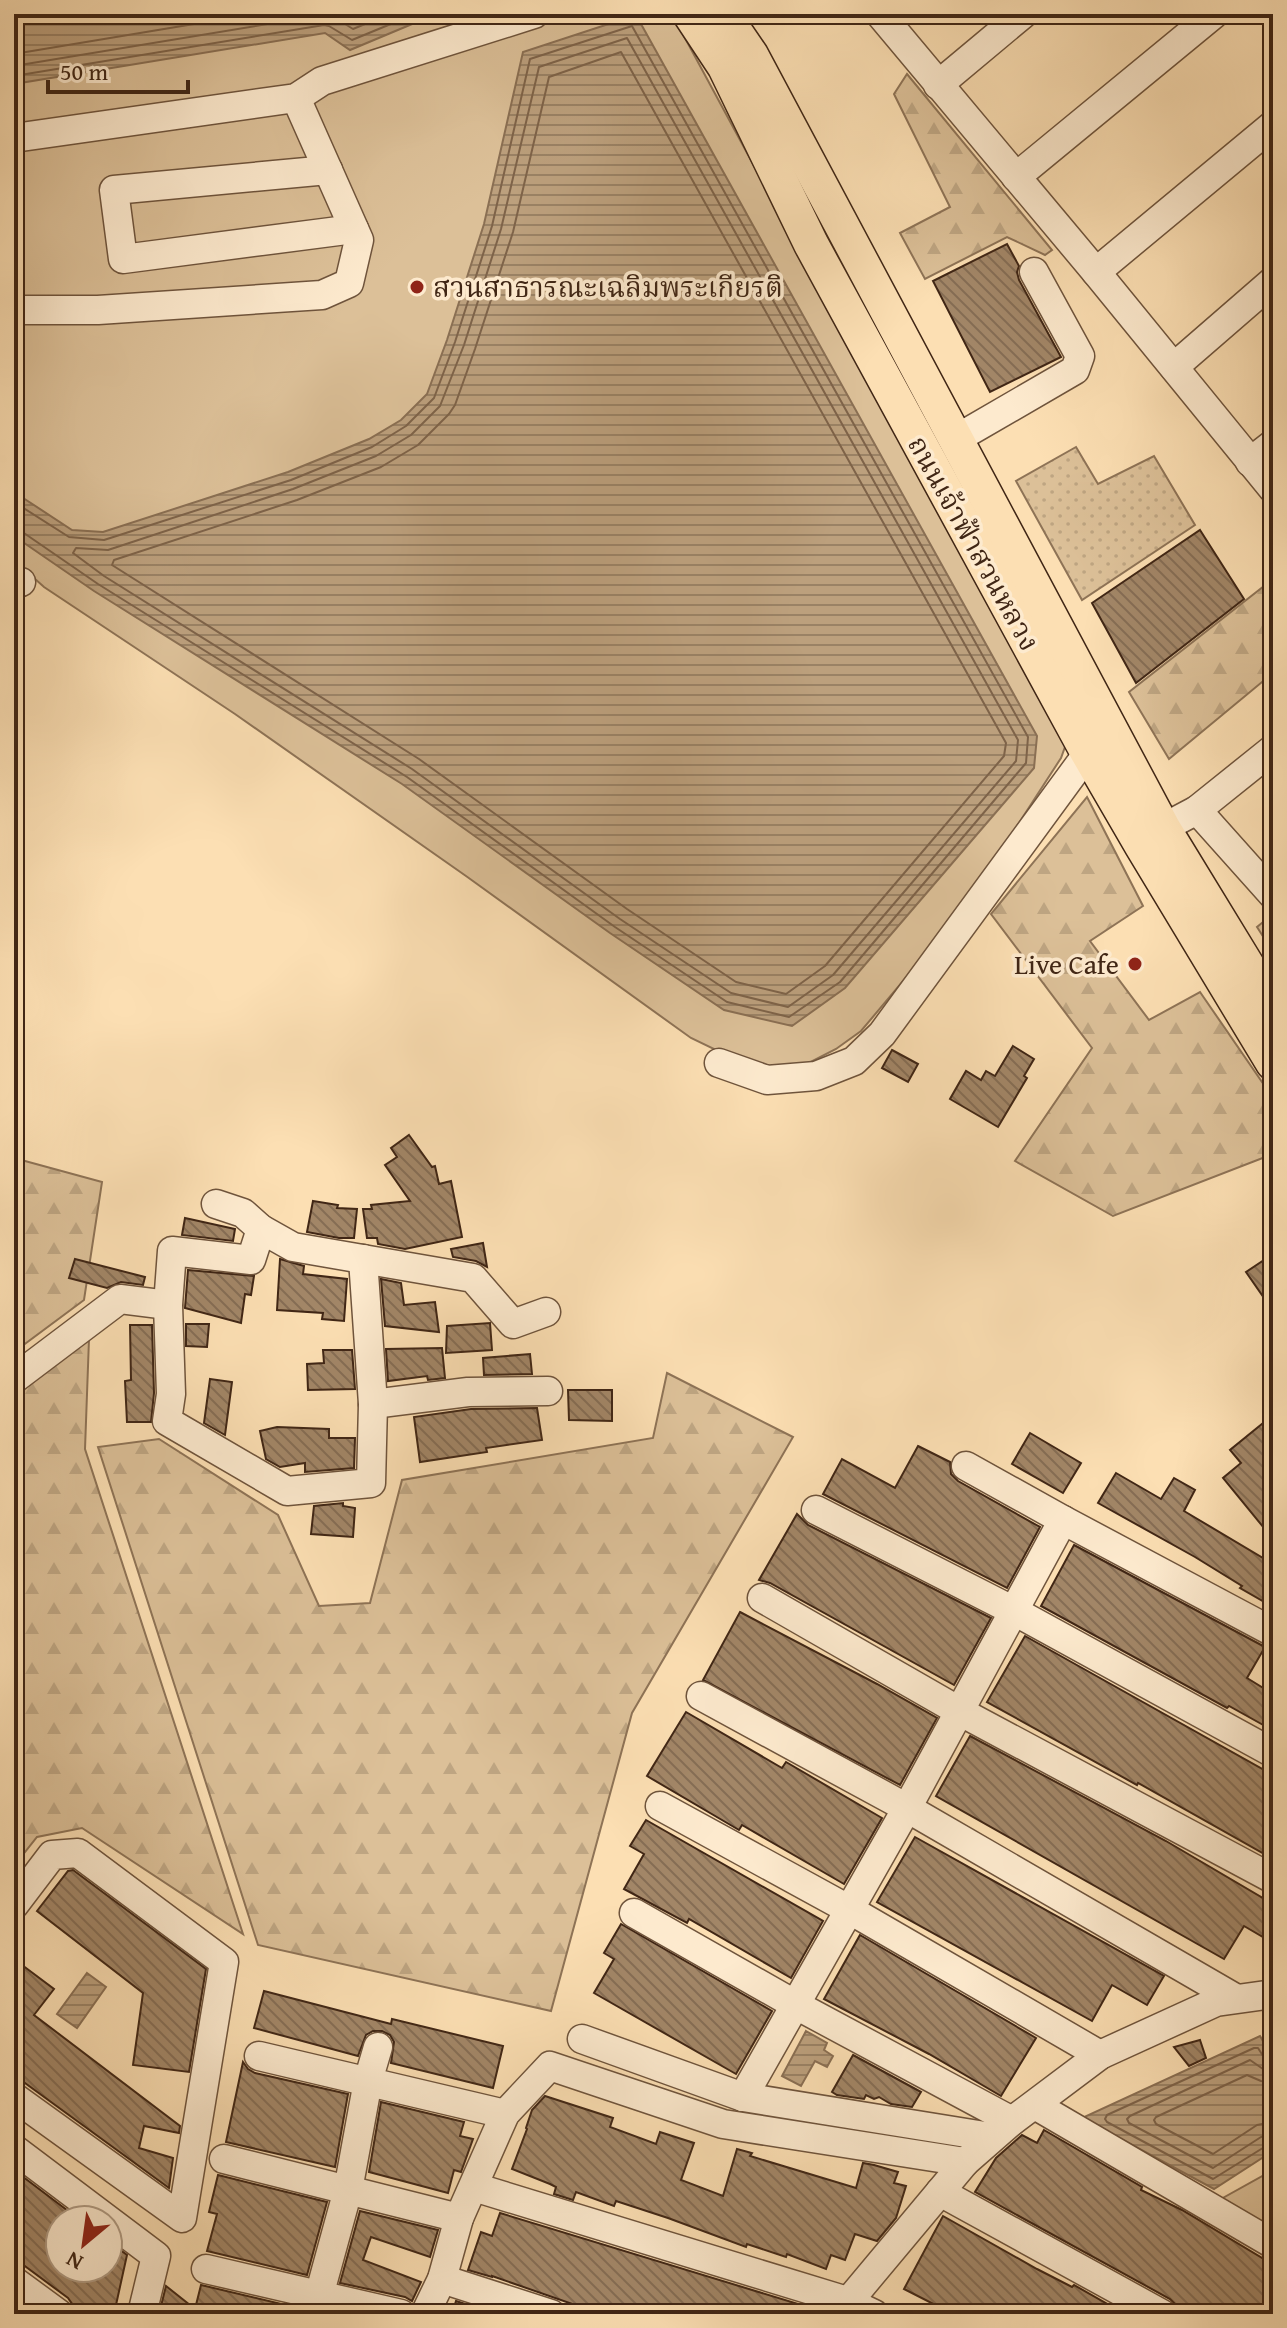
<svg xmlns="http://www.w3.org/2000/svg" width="1287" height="2328" font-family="'Gentium Book Plus','Noto Serif Thai',serif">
<defs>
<pattern id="grass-dots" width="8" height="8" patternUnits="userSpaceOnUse" patternTransform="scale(2)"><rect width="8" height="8" fill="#dcc098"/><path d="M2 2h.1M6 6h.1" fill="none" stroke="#bea582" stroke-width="1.8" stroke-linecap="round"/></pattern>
<pattern id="forest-firs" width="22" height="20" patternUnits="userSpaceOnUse" patternTransform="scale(2)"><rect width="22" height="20" fill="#dcc098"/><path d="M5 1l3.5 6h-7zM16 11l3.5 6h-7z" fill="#bea582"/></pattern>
<pattern id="water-rules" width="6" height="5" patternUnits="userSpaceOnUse" patternTransform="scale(2)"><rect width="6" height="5" fill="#bca07d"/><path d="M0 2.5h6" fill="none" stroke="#9a8265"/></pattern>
<pattern id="building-back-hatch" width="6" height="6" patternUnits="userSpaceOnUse" patternTransform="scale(2)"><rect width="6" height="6" fill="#a28667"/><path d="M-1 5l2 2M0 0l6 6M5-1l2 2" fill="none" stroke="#856d54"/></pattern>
</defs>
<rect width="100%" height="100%" fill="#fcdfb3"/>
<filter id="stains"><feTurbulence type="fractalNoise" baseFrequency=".0025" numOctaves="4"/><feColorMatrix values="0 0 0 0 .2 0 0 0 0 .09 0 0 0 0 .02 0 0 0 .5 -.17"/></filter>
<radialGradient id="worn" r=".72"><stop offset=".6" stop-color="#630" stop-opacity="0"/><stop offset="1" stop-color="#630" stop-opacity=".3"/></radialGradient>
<path fill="url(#grass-dots)" stroke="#8e7356" stroke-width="2" d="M1076 447 1098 484 1154 456 1195 525 1082 600 1016 481Z"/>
<g fill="url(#forest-firs)" stroke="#8e7356" stroke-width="2">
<path d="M907 74 1052 250 1045 255 1007 237 925 279 900 233 950 207 894 94Z"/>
<path d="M1273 579V673L1169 759 1129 692Z"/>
<path d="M1087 797 1143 906 1090 941 1149 1020 1200 992 1273 1098V1154L1113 1216 1015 1161 1092 1048 991 914Z"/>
<path d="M1273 914V952L1257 927Z"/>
<path d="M14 1158 102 1182 84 1300 14 1352Z"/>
<path d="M89 1339 85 1449 243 1934 82 1828 37 1837 14 1866V1397Z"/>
<path d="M667 1373 793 1437 632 1713 551 2011 258 1945 98 1447 159 1439 278 1515 319 1606 370 1603 402 1480 653 1438Z"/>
</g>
<g fill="#dcc098" stroke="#8e7356" stroke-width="2">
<path d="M14 14H672L1066 744 1061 758 1010 837 925 955 861 1031 836 1049 801 1067 749 1066 691 1038 466 876 235 714 44 587 14 560Z"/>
<path d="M1273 2170V2233L1221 2199Z"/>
</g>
<g fill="url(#water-rules)" stroke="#8a6f53" stroke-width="2">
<path d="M14 14H436L350 50 325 33 14 84Z"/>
<path d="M636 15 1037 736 1034 768 845 988 792 1026 724 1010 610 933 402 784 94 591 14 536V492L72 530 103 532 288 472 369 439 401 420 427 394 447 340 484 224 523 52Z"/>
<path d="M87 1973 106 1987 77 2028 57 2014Z"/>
<path d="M806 2031 827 2043 824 2050 833 2056 827 2067 815 2061 801 2086 782 2076Z"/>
<path d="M1260 2036 1273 2058V2151L1214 2189 1082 2118Z"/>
</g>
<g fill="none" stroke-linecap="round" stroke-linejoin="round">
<g stroke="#7e6349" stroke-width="2">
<path d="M627 38 1018 740 1016 761 833 975 788 1007 731 993 620 919 412 769 104 576 73 553 76 548 108 550 293 489 376 456 411 435 440 406 464 345 501 229 539 67Z"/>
<path d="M621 52 1006 743 1004 756 825 966 786 994 736 982 627 909 419 759 112 565 114 560 297 500 381 467 418 445 449 414 455 405 475 349 513 232 549 77Z"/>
<path d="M14 54 254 14"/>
<path d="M14 66 322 15 334 17 353 29 389 14"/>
<path d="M14 76 324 25 329 26 352 40 415 14"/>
<path d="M14 502 69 537 104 540 291 480 372 447 406 426 434 398 455 342 492 226 530 59 632 26 1028 737 1026 763 840 982 789 1017 727 1002 615 927 407 777 98 584 21 531 14 530"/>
<path d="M1273 2060 1265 2059 1258 2048H1254L1107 2115 1105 2119 1107 2122 1213 2179 1266 2146 1273 2145"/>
<path d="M1273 2070 1263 2069 1250 2060 1130 2116 1127 2119 1129 2123 1213 2168 1261 2137 1273 2134"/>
<path d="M1273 2082 1261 2081 1247 2075 1156 2117 1154 2120 1156 2124 1213 2154 1257 2125 1273 2122"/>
</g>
</g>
<g fill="url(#building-back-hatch)" stroke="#402615" stroke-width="2">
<path d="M1007 244 1019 266 1017 272 1019 280 1061 357 990 392 933 281Z"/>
<path d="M1200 530 1244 599 1136 683 1092 603Z"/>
<path d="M1013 1046 1034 1059 1024 1076 1027 1078 998 1127 950 1099 966 1071 981 1080 986 1071 995 1076Z"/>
<path d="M892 1050 918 1064 908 1082 882 1068Z"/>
<path d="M409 1135 432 1167 435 1166 439 1184 451 1181 462 1237 405 1249 378 1244 377 1238H367L363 1209H372L371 1205 410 1201 385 1165 397 1157 391 1148Z"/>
<path d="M313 1201 338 1205 337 1208 357 1209 354 1238H339L307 1232Z"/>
<path d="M185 1218 235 1229 233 1241 182 1235Z"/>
<path d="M483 1243 487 1267 476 1261 453 1257 451 1249Z"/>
<path d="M1273 1254V1311L1246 1272Z"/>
<path d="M75 1259 145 1277 143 1285 121 1282 107 1288 69 1278Z"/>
<path d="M280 1259 304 1266 303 1274 347 1279 344 1321 322 1319 323 1313 277 1310Z"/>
<path d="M188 1270 254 1276 251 1295 245 1294 241 1323 185 1308Z"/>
<path d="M381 1279 401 1283 404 1305 435 1302 439 1332 385 1326Z"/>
<path d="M490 1323 492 1350 446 1353 447 1326Z"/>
<path d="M186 1324H209L207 1347 186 1346Z"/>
<path d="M130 1325H152L154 1393 151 1422H127L125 1381 131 1380Z"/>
<path d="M442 1348 445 1378 428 1380 427 1376 388 1381 386 1349Z"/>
<path d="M323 1350H352L355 1389 308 1390 307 1364 324 1363Z"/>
<path d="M530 1354 532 1374 484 1375 483 1358Z"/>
<path d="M210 1379 232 1382 225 1435 204 1423Z"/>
<path d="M568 1390H612V1421L569 1420Z"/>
<path d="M537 1408 542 1440 486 1448 487 1452 420 1462 414 1417 471 1409Z"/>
<path d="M1273 1415V1539L1223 1478 1241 1463 1230 1450Z"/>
<path d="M277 1427 329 1429V1438H355L354 1468 305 1472V1463L280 1467 266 1459 260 1431Z"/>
<path d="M1030 1433 1081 1463 1063 1493 1012 1464Z"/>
<path d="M918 1446 950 1462 951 1474 958 1481 1040 1527 1007 1588 823 1494 842 1459 895 1488Z"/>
<path d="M1116 1473 1161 1499 1174 1478 1195 1490 1184 1511 1273 1564V1607L1240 1588 1242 1586 1195 1557 1098 1503Z"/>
<path d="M343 1503V1506L355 1508 353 1537 311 1534 314 1506Z"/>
<path d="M797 1514 808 1525 991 1618 954 1685 770 1583 759 1580Z"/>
<path d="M1074 1545 1265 1647 1247 1678 1273 1694V1712L1265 1726 1229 1706 1227 1708 1041 1606Z"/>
<path d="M740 1612 877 1684 937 1718 900 1785 703 1680Z"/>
<path d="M1025 1636 1273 1775V1859L1138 1783 1137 1785 987 1702Z"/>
<path d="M686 1712 782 1768 786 1762 882 1818 844 1884 742 1825 739 1830 647 1776Z"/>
<path d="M970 1736 1166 1841 1273 1904V1943L1244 1926 1224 1959 936 1796Z"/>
<path d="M646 1820 823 1921 791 1978 689 1919 687 1923 624 1889 644 1854 630 1846Z"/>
<path d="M915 1837 1164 1976 1147 2005 1112 1985 1092 2021 877 1902Z"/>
<path d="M73 1870 206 1969 189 2072 133 2065 143 1993 37 1911 68 1871Z"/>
<path d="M621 1924 772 2011 736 2074 594 1993 614 1959 604 1953Z"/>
<path d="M860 1935 1036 2038 1001 2096 929 2054 824 1999Z"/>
<path d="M14 1959 54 1989 34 2015 180 2126 179 2133 144 2126 139 2148 173 2158 169 2188 14 2075Z"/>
<path d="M264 1991 391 2024 392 2019 503 2046 493 2088 391 2063 394 2042 390 2035 382 2031H373L366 2035 358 2056 254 2028Z"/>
<path d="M1200 2040 1206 2058 1189 2066 1174 2047Z"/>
<path d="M853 2055 921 2092 912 2107 891 2104 879 2097 874 2099 866 2095 864 2099 837 2095 832 2092Z"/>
<path d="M243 2062 248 2069 255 2073 348 2094 335 2167 226 2142Z"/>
<path d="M545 2096 613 2118 610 2127 656 2144 660 2132 694 2143 681 2180 723 2196 737 2149 752 2153 750 2156 856 2188 863 2163 874 2165 898 2172 894 2183 906 2186 896 2218 877 2241 855 2234 845 2260 831 2255 826 2269 787 2254 786 2257 747 2244 746 2247 668 2218 616 2201 614 2206 576 2192 573 2200 554 2194 556 2187 550 2184 512 2169 527 2129 526 2128 532 2110Z"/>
<path d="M381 2102 464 2122 460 2136 473 2139 461 2172 454 2170 448 2193 369 2172Z"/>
<path d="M1044 2130 1142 2187 1141 2190 1182 2210 1264 2259 1273 2261V2314H1179L1177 2306 1170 2299 975 2192 996 2158 1022 2135 1037 2143Z"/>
<path d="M14 2170 80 2220H60V2268H108V2241L127 2255 114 2314H83L75 2308 68 2298 14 2258Z"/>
<path d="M218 2175 327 2202 307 2275 207 2251 217 2214 209 2212Z"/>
<path d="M360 2211 438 2230 430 2257 371 2237 363 2260 421 2282 412 2301 405 2297 340 2283Z"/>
<path d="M500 2213 821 2311V2314H601L492 2276V2277L468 2270 481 2232 492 2236Z"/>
<path d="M943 2216 1037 2269 1072 2287 1074 2285 1125 2314H953L904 2289Z"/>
<path d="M201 2285 298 2308 297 2314H159L166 2286 195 2309Z"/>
<path d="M456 2301 495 2314H452Z"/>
</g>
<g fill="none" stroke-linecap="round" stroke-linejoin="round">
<g stroke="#6f543c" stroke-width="31">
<g id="minor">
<path d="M880 14 1096 272 1273 489"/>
<path d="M938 85 1023 14"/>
<path d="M14 138 296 98 322 81 534 14"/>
<path d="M328 170 114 190 123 259 354 229"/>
<path d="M1016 177 1214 14"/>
<path d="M1096 272 1273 125"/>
<path d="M14 310H98L322 295 349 283 359 240 296 98"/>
<path d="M1174 367 1273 281"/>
<path d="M956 439 1075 370 1080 356 1034 272"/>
<path d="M1250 462 1273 444"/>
<path d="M14 581 21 582"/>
<path d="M1197 810 1273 895"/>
<path d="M1163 828 1197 810 1273 749"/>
<path d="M719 1063 767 1080 816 1076 854 1061 882 1034 1088 753"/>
<path d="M216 1204 243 1213 261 1229 293 1247 473 1278 513 1324 546 1312"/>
<path d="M261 1229 251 1260 172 1251 168 1305 171 1394 167 1421 287 1491 371 1483 373 1404 363 1259"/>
<path d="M14 1379 120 1299 168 1305"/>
<path d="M373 1404 468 1392 548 1391"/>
<path d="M966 1466 1063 1520 1273 1632"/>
<path d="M816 1510 1014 1611 1273 1753"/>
<path d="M762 1598 959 1711 1273 1879"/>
<path d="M701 1696 907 1808 1235 1998"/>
<path d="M660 1806 850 1910 1100 2055"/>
<path d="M14 1905 52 1855 78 1853 224 1962 182 2218 14 2097"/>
<path d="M634 1913 796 2005 1012 2121"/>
<path d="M582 2039 743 2097 991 2137"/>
<path d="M259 2056 505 2114"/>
<path d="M743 2097 907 1808 1063 1520"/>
<path d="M1035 2105 1273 2244"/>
<path d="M14 2149 156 2256 142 2314"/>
<path d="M224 2159 459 2218"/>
<path d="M474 2187 847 2301 874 2314"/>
<path d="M940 2192 1162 2314"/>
<path d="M206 2269 401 2314"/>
<path d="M442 2279 551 2314"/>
<path d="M14 2281 59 2314"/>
<path d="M314 2314 348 2190 368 2081 378 2047"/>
<path d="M425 2314 442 2279 459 2218 505 2114 550 2066 723 2124 965 2162"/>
<path d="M838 2314 965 2162 1012 2121 1100 2055 1216 2002 1273 1994"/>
</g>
</g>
<g stroke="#402615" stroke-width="37">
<g id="major">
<path d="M690 14 725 67 811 244 1088 753 1142 846 1273 1063"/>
<path d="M723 14 751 55 1163 828 1273 1008"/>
</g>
</g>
<use href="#minor" stroke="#fdeace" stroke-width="28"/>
<use href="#major" stroke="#fcdfb3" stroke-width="34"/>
</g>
<g fill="#8f2418" stroke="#fdeace" stroke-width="3">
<circle cx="417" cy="287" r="8"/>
<circle cx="1135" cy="964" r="8"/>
</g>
<g text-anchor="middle" stroke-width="7" stroke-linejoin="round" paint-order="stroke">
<g font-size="28" fill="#402615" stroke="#fdeace" text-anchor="start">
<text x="433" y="297">สวนสาธารณะเฉลิมพระเกียรติ</text>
<text x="1119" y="974" text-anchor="end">Live Cafe</text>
</g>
<g font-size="28" fill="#402615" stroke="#fdeace">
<text transform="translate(974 543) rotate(61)" y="10">ถนนเจ้าฟ้าสวนหลวง</text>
</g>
</g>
<rect width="1287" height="2328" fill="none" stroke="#fcdfb3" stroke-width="48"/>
<rect x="16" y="16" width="1255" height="2296" fill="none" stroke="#402615" stroke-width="4"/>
<rect x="24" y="24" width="1239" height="2280" fill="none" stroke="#402615" stroke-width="2"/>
<g transform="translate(84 2244) rotate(209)"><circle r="38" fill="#fdeace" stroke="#b19c84" stroke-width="2"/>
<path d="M0-6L14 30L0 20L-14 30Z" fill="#8f2418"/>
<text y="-12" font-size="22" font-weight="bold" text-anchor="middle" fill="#402615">N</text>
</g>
<path d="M48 80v12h140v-12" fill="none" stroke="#402615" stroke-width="4"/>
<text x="60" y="80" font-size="24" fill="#402615" stroke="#fdeace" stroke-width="6" paint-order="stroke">50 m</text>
<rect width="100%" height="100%" filter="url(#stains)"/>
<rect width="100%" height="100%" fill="url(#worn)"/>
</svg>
